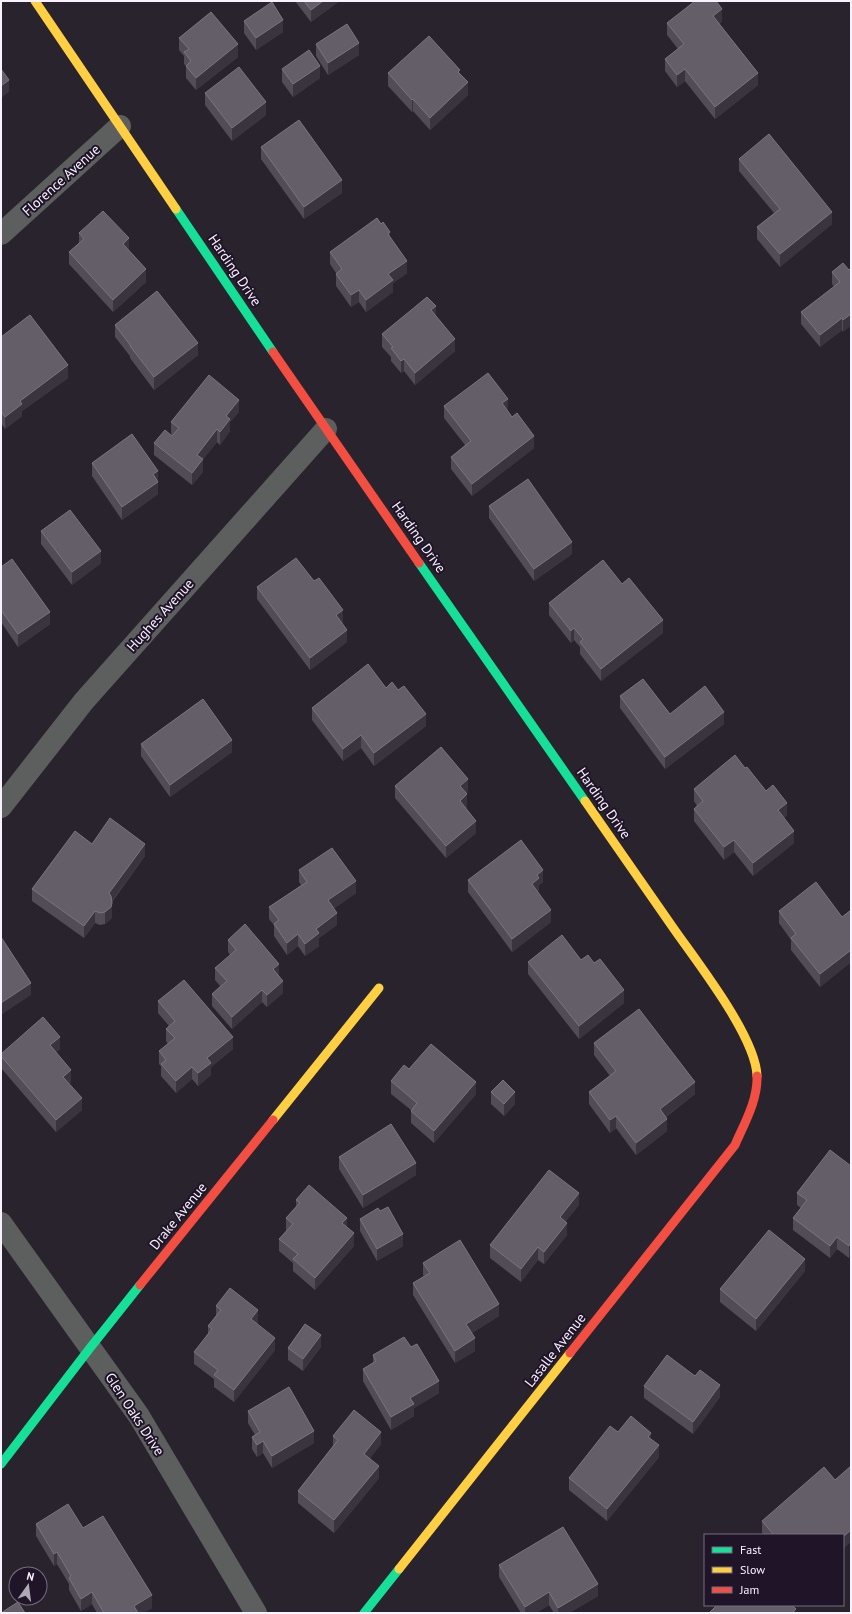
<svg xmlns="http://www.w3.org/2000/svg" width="852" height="1614" font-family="'PT Sans',sans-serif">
<rect width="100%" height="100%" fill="#28232d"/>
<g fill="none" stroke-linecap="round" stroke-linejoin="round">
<g stroke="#5c5f5d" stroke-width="22">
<path d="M1 234 120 126"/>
<path d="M1 807 84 701 326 429"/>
<path d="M1 1223 139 1416 256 1613"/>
</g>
<g stroke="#16e098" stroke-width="9">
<path d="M176 209 273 352"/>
<path d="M419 563 585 801"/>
<path d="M1 1464 90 1348 140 1285"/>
<path d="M364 1613 399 1569"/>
</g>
<g stroke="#ffcf43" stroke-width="9">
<path d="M35 1 176 209"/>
<path d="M585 801C615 844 644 886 674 929 697 962 756 1037 757 1076"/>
<path d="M273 1120 379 988"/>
<path d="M399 1569 570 1353"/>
</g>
<g stroke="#f24e42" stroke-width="9">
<path d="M273 352 419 563"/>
<path d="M140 1285 273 1120"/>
<path d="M570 1353 735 1145C744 1124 758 1100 757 1076"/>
</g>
</g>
<g fill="#524c56">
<path d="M295 1H338V2L311 22Z"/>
<path d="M244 21 283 32 256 50 244 33Z"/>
<path d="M722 21 719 24 758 85 715 119 685 81 677 87 665 71V59L678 49 667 35V23Z"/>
<path d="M179 38 238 57 196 90 186 78V66L184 64V56L179 50Z"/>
<path d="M316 44 359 55 328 75 316 56Z"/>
<path d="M282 69 320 78 293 97 282 82Z"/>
<path d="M388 73H460L468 95 430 130 413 111 412 112 388 86Z"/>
<path d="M205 93 266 115 232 141 205 105Z"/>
<path d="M261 147 342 193 304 219 261 159Z"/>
<path d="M739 159 832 224 780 267 757 239V227L774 213 739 171Z"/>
<path d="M79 233 146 282 113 312 69 264V252L79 243Z"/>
<path d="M390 238 407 273 393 283V292L366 312 359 302 351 307 336 286V273L330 264V252Z"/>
<path d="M843 263V332L842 330 820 347 801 324V312L834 287 832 284V272Z"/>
<path d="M436 316 455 351 415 385 404 371 401 373 391 361V357L382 347V334Z"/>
<path d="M115 325 198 355 154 390 130 358V356L115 337Z"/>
<path d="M1 337 68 378 22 411V416L5 429 1 423Z"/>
<path d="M444 406 507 411 534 448 472 496 451 469V457L465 445 444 418Z"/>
<path d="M239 412 230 422V431L220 445 217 442 203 459V472L192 485 154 455V443L173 436 171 434V422Z"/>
<path d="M92 463 158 481V494L122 520 92 476Z"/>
<path d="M489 506 572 554 534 581 489 518Z"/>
<path d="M41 531 101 563 72 585 41 544Z"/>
<path d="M1 567 50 624 18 647 1 622Z"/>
<path d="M622 584 663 633 601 681 580 654V647L574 640 571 643 549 615V603Z"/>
<path d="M257 587 343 622 342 623 347 642 310 670 257 599Z"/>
<path d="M386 688 426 726 374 766 361 748 343 761 312 720V708Z"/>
<path d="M620 696 670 714 724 724 665 769 620 708Z"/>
<path d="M141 744 232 752 170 797 141 756Z"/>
<path d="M745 768 787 815 784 818 794 843 753 876 734 852 724 860 694 821V809L697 806 694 801V789Z"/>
<path d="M395 786 468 792 466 793 467 807 466 808 476 833 446 858 395 798Z"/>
<path d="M92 844 145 856 112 902V916L111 919 105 924 100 925 95 923 84 938 32 901V889Z"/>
<path d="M299 870 356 893 333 909 337 925 319 938V946L305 956 298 946 287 955 274 936V925L269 919V907L301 885 299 882Z"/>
<path d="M468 880 543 882 539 885V890L537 892 551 922 512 952 468 892Z"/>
<path d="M851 910V962L820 987 791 950V940L779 923V911L842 917Z"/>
<path d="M228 940 279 976 283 993 267 1007 262 1002 232 1029 212 1006V994L220 986 215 980V968L230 955 228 952Z"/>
<path d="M581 960 624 1003 579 1039 528 974V962Z"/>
<path d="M158 1001 233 1049 211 1067V1075L198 1086 192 1079 176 1093 161 1076V1066L159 1064V1051L168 1044 166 1041V1029L169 1026 158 1013Z"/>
<path d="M594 1043 695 1094 666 1117 667 1131 636 1155 616 1128 610 1133 589 1104V1092L610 1076 594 1055Z"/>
<path d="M60 1049 56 1052 71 1082 69 1084 82 1110 56 1132 1 1068V1054Z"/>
<path d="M409 1069 476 1094 434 1143 411 1123V1110L391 1094V1081Z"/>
<path d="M491 1092 515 1104 504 1116 491 1104Z"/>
<path d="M339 1157 416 1175 363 1208 339 1169Z"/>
<path d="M851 1166 849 1258 837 1249 830 1258 793 1230V1218L801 1208 797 1205V1193Z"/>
<path d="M296 1200 347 1227 354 1246 315 1290 293 1271V1263L279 1251V1239L286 1231V1218L296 1206Z"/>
<path d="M579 1205 565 1222 567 1235 544 1264 538 1260 521 1282 490 1258V1245Z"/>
<path d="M380 1211 403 1246 377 1261 360 1231V1219Z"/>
<path d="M423 1263 499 1316 472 1333 475 1351 455 1363 413 1295V1283L424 1276 423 1275Z"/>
<path d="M805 1271 756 1331 720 1302V1289Z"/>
<path d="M216 1306 258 1322 257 1324 275 1350 234 1402 214 1387V1379L194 1364V1352L208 1334V1326L216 1316Z"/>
<path d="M321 1347 303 1371 288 1360V1348Z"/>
<path d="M373 1355 439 1393 414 1408V1416L391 1430 363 1381V1369L373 1363Z"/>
<path d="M695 1376 720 1397 693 1434 644 1398V1386Z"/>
<path d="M248 1411 314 1443 272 1468 263 1453 257 1457 252 1449V1437L255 1435 248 1423Z"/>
<path d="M618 1432 651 1439 659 1457 607 1521 569 1490V1478Z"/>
<path d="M333 1436 381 1444 370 1458 379 1478 334 1533 298 1503V1491L333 1446Z"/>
<path d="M762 1521 843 1535H764L762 1533Z"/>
<path d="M36 1524 83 1528 152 1608 143 1613H97L92 1604 81 1611 69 1590V1584L57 1564 54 1566 36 1536Z"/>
<path d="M499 1565 598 1596 569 1613H554L549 1605 536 1613H521L499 1577Z"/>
</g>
<g fill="#39343e">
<path d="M323 1H338V2L311 22V10Z"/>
<path d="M722 9V21L713 28V16Z"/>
<path d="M283 20V32L256 50V38Z"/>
<path d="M359 43V55L328 75V63Z"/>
<path d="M238 44V57L196 90V78Z"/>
<path d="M320 66V78L293 97V84Z"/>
<path d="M685 69V81L677 87V75Z"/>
<path d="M758 73V85L715 119V107Z"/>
<path d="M9 80V92L1 98V86Z"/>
<path d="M468 82V95L430 130V118Z"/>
<path d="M413 99V111L412 112V100Z"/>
<path d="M266 102V115L232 141V128Z"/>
<path d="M342 180V193L304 219V207Z"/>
<path d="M832 212V224L780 267V254Z"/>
<path d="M390 232V244L388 234Z"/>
<path d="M129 238V251L123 244Z"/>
<path d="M407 261V273L393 283V292L366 312V300L388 274Z"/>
<path d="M146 269V282L113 312V300Z"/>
<path d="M359 290V302L351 307V295Z"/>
<path d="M436 306V319L431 310Z"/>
<path d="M851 314V326L843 332V320Z"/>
<path d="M842 318V330L820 347V335Z"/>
<path d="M455 339V351L415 385V373Z"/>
<path d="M198 343V355L154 390V377Z"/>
<path d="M404 359V371L401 373V361Z"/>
<path d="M68 365V378L22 411V416L5 429V417L20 401Z"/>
<path d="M508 399V411L502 403Z"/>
<path d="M239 400V412L230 422V431L220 445V432L226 416Z"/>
<path d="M217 429V442L197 467V455Z"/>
<path d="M534 436V448L472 496V484Z"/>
<path d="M203 459V472L192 485V473Z"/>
<path d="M158 471V494L122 520V507L153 474Z"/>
<path d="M572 542V554L534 581V569Z"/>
<path d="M101 551V563L72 585V572Z"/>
<path d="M343 610V622L336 627V615Z"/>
<path d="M50 612V624L18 647V634Z"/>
<path d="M663 620V633L601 681V669Z"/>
<path d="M574 628V640L571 643V631Z"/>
<path d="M347 630V642L310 670V658Z"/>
<path d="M724 712V724L665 769V757Z"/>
<path d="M426 714V726L374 766V753Z"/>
<path d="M361 735V748L343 761V749Z"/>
<path d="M232 740V752L170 797V785Z"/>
<path d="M468 779V792L460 798V786Z"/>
<path d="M467 794V807L460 813V801Z"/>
<path d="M787 803V815L778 823V810Z"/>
<path d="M476 821V833L446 858V846Z"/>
<path d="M794 831V843L753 876V863Z"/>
<path d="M734 840V852L724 860V847Z"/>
<path d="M145 844V856L109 905V893Z"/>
<path d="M543 870V882L539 885V890L532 896V884L537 875Z"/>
<path d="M356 881V893L328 913V900Z"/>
<path d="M112 903V916L111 919 105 924V912Z"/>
<path d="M551 910V922L512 952V939Z"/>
<path d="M95 911V923L84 938V926Z"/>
<path d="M337 913V925L319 938V946L305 956V944L316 929Z"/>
<path d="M298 934V946L287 955V943Z"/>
<path d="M851 950V962L820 987V974Z"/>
<path d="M279 964V976L273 981V969Z"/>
<path d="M283 981V993L267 1007V995Z"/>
<path d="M31 983V995L1 1015V1003Z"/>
<path d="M262 990V1002L232 1029V1017Z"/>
<path d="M624 990V1003L579 1039V1026Z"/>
<path d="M60 1037V1049L50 1058V1045Z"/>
<path d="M233 1037V1049L211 1067V1075L198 1086V1073L207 1058Z"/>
<path d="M192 1067V1079L176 1093V1081Z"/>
<path d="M71 1070V1082L63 1089V1077Z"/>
<path d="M476 1082V1094L434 1143V1131Z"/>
<path d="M695 1082V1094L660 1121V1109Z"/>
<path d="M515 1092V1104L504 1116V1104Z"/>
<path d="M82 1098V1110L56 1132V1120Z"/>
<path d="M616 1116V1128L610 1133V1120Z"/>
<path d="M667 1119V1131L636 1155V1143Z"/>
<path d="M416 1163V1175L363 1208V1195Z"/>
<path d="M579 1193V1205L560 1229V1217Z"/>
<path d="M347 1218V1230L342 1223Z"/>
<path d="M567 1223V1235L544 1264V1252Z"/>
<path d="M354 1233V1246L315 1290V1278Z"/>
<path d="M403 1234V1246L377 1261V1249Z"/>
<path d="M837 1237V1249L830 1258V1246Z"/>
<path d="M851 1242V1255L849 1258V1246Z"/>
<path d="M538 1247V1260L521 1282V1269Z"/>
<path d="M805 1259V1271L756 1331V1319Z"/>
<path d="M499 1304V1316L466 1337V1324Z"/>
<path d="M258 1310V1322L251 1331V1319Z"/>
<path d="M321 1335V1347L303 1371V1359Z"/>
<path d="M275 1338V1350L234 1402V1390Z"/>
<path d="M475 1338V1351L455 1363V1351Z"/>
<path d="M439 1381V1393L414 1408V1416L391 1430V1417L410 1398Z"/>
<path d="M720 1385V1397L693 1434V1422Z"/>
<path d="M314 1431V1443L272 1468V1456Z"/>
<path d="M381 1432V1444L364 1466V1454Z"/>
<path d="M651 1433V1445L648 1437Z"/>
<path d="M263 1441V1453L257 1457V1445Z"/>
<path d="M659 1445V1457L607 1521V1509Z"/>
<path d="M379 1466V1478L334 1533V1520Z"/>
<path d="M851 1530V1542L843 1549V1537Z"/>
<path d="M57 1552V1564L54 1566V1554Z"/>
<path d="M598 1584V1596L569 1613H558V1608Z"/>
<path d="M92 1592V1604L81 1611V1599Z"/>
<path d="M549 1592V1605L536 1613H525V1607Z"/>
<path d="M152 1595V1608L143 1613H134V1606Z"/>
<path d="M796 1609V1613H792Z"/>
</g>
<g fill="#635e68" stroke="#7b7580">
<path d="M304 1H323L311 10Z"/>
<path d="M695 1H703L704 2 705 1H716L722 9 713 16 758 73 715 107 685 69 677 75 665 59 684 44 667 23Z"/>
<path d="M272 2 283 20 256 38 244 21Z"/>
<path d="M211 12 238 44 196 78 186 66 191 61 184 52 189 49 179 38Z"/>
<path d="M347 24 359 43 328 63 316 44Z"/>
<path d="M429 36 460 70 458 72 468 82 430 118 413 99 412 100 388 73Z"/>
<path d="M309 50 320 66 293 84 282 69Z"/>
<path d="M239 67 266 102 232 128 205 93Z"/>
<path d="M1 69 9 80 1 86Z"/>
<path d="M299 120 342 180 304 207 261 147Z"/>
<path d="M769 134 832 212 780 254 757 227 780 209 739 159Z"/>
<path d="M103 211 129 238 123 244 146 269 113 300 69 252 84 239 79 233Z"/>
<path d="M377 218 381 224 383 222 390 232 388 234 407 261 388 274 393 280 366 300 359 290 351 295 336 274 342 269 330 252Z"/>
<path d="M843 263 849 270 851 268V314L843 320 842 318 820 335 801 312 840 282 832 272Z"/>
<path d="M157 291 198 343 154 377 130 346H131L115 325Z"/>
<path d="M427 297 436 306 431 310 455 339 415 373 404 359 401 361 391 348 393 347 382 334Z"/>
<path d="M30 315 68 365 20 401 22 404 5 417 1 411V337Z"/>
<path d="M488 373 508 399 502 403 512 417 517 413 534 436 472 484 451 457 471 441 444 406Z"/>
<path d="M209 375 239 400 226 416 230 419 220 432 217 429 197 455 203 459 192 473 154 443 165 430 172 436 179 428 171 422Z"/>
<path d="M132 434 158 471 153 474 158 482 122 507 92 463Z"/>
<path d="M528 479 572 542 534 569 489 506Z"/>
<path d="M70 510 101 551 72 572 41 531Z"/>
<path d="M296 558 314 581 319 578 343 610 336 615 347 630 310 658 257 587Z"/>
<path d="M12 559 50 612 18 634 1 610V567Z"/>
<path d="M603 560 622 584 629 578 663 620 601 669 580 642 583 639 574 628 571 631 549 603Z"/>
<path d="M368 664 386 688 392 682 398 690 404 686 426 714 374 753 361 735 343 749 312 708Z"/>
<path d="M643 679 670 714 705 686 724 712 665 757 620 696Z"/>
<path d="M203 699 232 740 170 785 141 744Z"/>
<path d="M441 747 468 779 460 786 467 794 460 801 476 821 446 846 395 786Z"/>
<path d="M735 755 745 768 747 767 766 791 773 785 787 803 778 810 794 831 753 863 734 840 724 847 694 809 703 801 694 789Z"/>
<path d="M110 818 145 844 109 893 111 896 112 903 111 907 105 912 100 913 95 911 84 926 32 889 75 831 92 844Z"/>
<path d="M521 840 543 870 537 875 539 878 532 884 551 910 512 939 468 880Z"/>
<path d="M332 848 356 881 328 900 337 913 316 929 319 933 305 944 298 934 287 943 274 924 279 920 269 907 307 882 299 870Z"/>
<path d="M816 882 842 917 851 910V950L820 974 791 938 796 934 779 911Z"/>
<path d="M245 924 279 964 273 969 283 981 267 995 262 990 232 1017 212 994 227 981 215 968 236 950 228 940Z"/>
<path d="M562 935 581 960 588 955 594 963 600 959 624 990 579 1026 528 962Z"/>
<path d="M1 937 31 983 1 1003Z"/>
<path d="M184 980 233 1037 207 1058 211 1063 198 1073 192 1067 176 1081 161 1064 166 1060 159 1051 175 1038 166 1029 175 1021 158 1001Z"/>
<path d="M639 1009 695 1082 660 1109 667 1119 636 1143 616 1116 610 1120 589 1092 616 1071 594 1043Z"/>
<path d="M43 1017 60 1037 50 1045 71 1070 63 1077 82 1098 56 1120 1 1056V1054Z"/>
<path d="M431 1044 476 1082 434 1131 411 1111 417 1103 391 1081 404 1065 409 1069Z"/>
<path d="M503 1080 515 1092 504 1104 491 1092Z"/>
<path d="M391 1124 416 1163 363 1195 339 1157Z"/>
<path d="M830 1150 851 1166V1242L849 1246 837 1237 830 1246 793 1218 807 1200 797 1193Z"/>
<path d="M549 1170 579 1193 560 1217 567 1223 544 1252 538 1247 521 1269 490 1245Z"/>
<path d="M309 1185 347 1218 342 1223 354 1233 315 1278 293 1259 298 1254 279 1239 293 1224 286 1218 300 1203 296 1200Z"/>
<path d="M388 1207 403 1234 377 1249 360 1219 378 1208 380 1211Z"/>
<path d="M769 1230 805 1259 756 1319 720 1289Z"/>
<path d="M460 1240 499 1304 466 1324 475 1338 455 1351 413 1283 430 1273 423 1263Z"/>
<path d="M230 1288 258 1310 251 1319 275 1338 234 1390 214 1375 218 1370 194 1352 212 1329 208 1326 221 1310 216 1306Z"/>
<path d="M305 1324 321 1335 303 1359 288 1348Z"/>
<path d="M404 1337 411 1347 417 1344 439 1381 410 1398 414 1404 391 1417 363 1369 376 1361 373 1355Z"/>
<path d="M667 1355 695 1376 700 1370 720 1385 693 1422 644 1386Z"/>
<path d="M289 1387 314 1431 272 1456 263 1441 257 1445 252 1437 260 1432 248 1411Z"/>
<path d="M354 1410 381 1432 364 1454 379 1466 334 1520 298 1491 338 1440 333 1436Z"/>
<path d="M631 1416 651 1433 648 1437 659 1445 607 1509 569 1478 610 1426 618 1432Z"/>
<path d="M851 1466V1530L843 1537V1535H774L762 1521 824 1467 835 1480Z"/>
<path d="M68 1504 83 1528 103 1516 152 1595 134 1606 138 1613H104L92 1592 81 1599 69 1578 71 1576 57 1552 54 1554 36 1524Z"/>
<path d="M563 1527 598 1584 558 1608 549 1592 525 1607 499 1565Z"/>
<path d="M18 1602 25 1613H1Z"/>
<path d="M717 1605H792L796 1609 792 1613H709Z"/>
</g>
<g text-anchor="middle" stroke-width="4" stroke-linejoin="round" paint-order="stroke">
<g font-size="14" fill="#f8f1ff" stroke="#201528">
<text transform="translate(61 180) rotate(-42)" y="5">Florence Avenue</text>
<text transform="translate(235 270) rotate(56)" y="5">Harding Drive</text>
<text transform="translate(419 537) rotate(55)" y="5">Harding Drive</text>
<text transform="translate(160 615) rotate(-48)" y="5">Hughes Avenue</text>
<text transform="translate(604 803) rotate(55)" y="5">Harding Drive</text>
<text transform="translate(178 1216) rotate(-51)" y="5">Drake Avenue</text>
<text transform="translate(555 1350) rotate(-52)" y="5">Lasalle Avenue</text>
<text transform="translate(135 1414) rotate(57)" y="5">Glen Oaks Drive</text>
</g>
</g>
<rect width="852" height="1614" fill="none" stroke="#f8f1ff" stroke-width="4"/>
<rect x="704" y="1534" width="140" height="72" fill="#201528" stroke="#766d7e"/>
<rect x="712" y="1547" width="20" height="6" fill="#16e098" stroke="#766d7e"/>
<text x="740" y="1554" font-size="12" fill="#f8f1ff">Fast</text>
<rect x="712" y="1567" width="20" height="6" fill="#ffcf43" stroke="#766d7e"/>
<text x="740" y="1574" font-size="12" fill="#f8f1ff">Slow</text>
<rect x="712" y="1587" width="20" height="6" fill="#f24e42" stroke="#766d7e"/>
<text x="740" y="1594" font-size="12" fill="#f8f1ff">Jam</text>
<g transform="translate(28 1586) rotate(14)"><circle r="19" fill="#201528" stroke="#766d7e"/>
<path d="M0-3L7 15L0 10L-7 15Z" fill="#afa9b6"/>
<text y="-6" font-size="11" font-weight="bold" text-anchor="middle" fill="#f8f1ff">N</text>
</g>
</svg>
